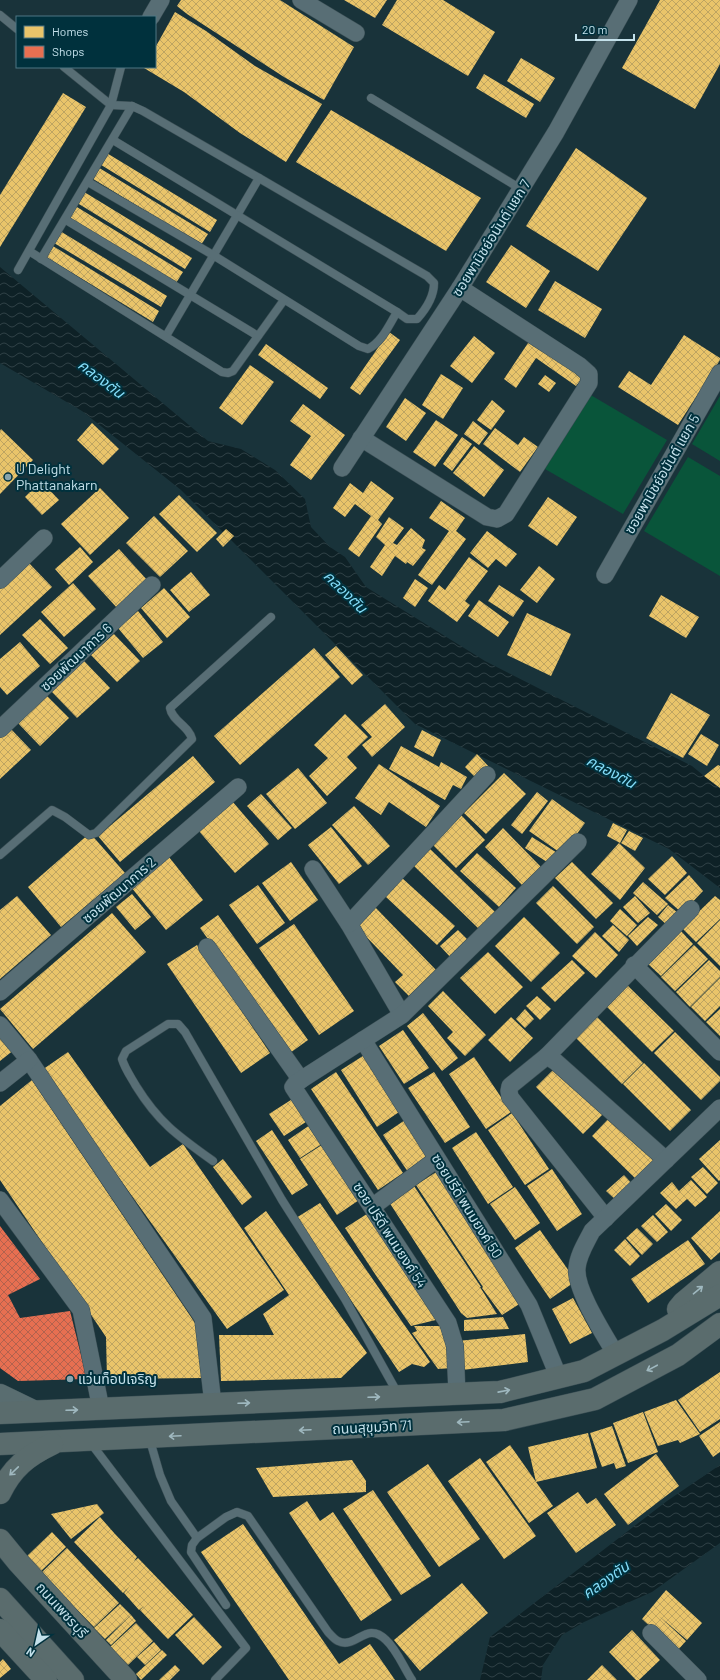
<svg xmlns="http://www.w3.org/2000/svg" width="720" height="1680" font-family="Barlow,'Noto Sans Thai',sans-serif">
<defs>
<pattern id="water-waves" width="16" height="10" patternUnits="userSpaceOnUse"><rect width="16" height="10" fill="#0e2126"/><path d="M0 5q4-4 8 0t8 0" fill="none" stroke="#2f4146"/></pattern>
<pattern id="homes-cross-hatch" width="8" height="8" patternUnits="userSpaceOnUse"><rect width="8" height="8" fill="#e9c46a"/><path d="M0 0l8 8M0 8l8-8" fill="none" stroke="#bea461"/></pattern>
<pattern id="shops-cross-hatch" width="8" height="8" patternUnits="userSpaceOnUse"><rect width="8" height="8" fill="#e76f51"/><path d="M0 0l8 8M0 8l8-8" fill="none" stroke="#b3624e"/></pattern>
</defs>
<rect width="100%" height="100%" fill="#19333a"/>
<g fill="#09553a">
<path d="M589 394 667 440 623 514 545 469Z"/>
<path d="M720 396V461L692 444Z"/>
<path d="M688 457 720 476V576L644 531Z"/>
</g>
<g fill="url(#water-waves)">
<path d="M0 267 208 441 241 449 275 470 305 499 311 527 330 547 345 557 366 587 485 661 692 766 720 789V888L669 849 415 724 181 490 82 411 0 363Z"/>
<path d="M720 1465V1543L652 1592 584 1622 562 1635 543 1665 541 1680H480L490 1637 667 1501Z"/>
</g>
<g fill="url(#homes-cross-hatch)">
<path d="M181 0H280L354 47 324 100 284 77 187 14 177 6Z"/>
<path d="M344 0H387L375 18Z"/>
<path d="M397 0H443L495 32 468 76 382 25Z"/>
<path d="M660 0H720V64L695 109 622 68Z"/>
<path d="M175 12 206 31 255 66 322 104 286 162 240 133 184 92 144 68 155 67V48Z"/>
<path d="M521 58 555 78 540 102 507 81Z"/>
<path d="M484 74 534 104 526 118 476 88Z"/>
<path d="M63 93 86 107 0 247V195Z"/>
<path d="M331 110 481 198 446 251 296 162Z"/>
<path d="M576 148 647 198 598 271 526 226Z"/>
<path d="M105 152 217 220 210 232 98 163Z"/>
<path d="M96 166 208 234 201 245 90 177Z"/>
<path d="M81 190 192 258 185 269 74 201Z"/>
<path d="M72 204 183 272 176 283 65 215Z"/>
<path d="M55 228 167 296 161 307 49 240Z"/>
<path d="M48 243 159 311 153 322 41 254Z"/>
<path d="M511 245 550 271 526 308 486 282Z"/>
<path d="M555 281 602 309 585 338 538 310Z"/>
<path d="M389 332 400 340 360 395 350 388Z"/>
<path d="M684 335 720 358V360L678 425 618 387 629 371 651 385Z"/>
<path d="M474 336 495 353 472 383 450 366Z"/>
<path d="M530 340 583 377 576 386 536 358 516 388 504 379Z"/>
<path d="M266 344 328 388 320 399 258 355Z"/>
<path d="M250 365 274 382 242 425 219 408Z"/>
<path d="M441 374 463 388 443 419 422 405Z"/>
<path d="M545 375 556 383 549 392 538 384Z"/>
<path d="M405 398 426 413 406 441 386 427Z"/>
<path d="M492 400 505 411 491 430 477 420Z"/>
<path d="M303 404 345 435 311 480 290 465 311 436 290 421Z"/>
<path d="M436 420 458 435 435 467 413 452Z"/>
<path d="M473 421 488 433 479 445 464 434Z"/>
<path d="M92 423 119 449 103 465 77 440Z"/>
<path d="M495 428 518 445 524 437 538 447 520 472 483 444Z"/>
<path d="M1 429 33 460 0 494V431Z"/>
<path d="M462 437 472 444 452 471 443 464Z"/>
<path d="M474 446 504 470 484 497 453 473Z"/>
<path d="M41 481 59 500 42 515 25 497Z"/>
<path d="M371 481 394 498 378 520 382 524 359 557 348 549 371 516 355 504 345 517 333 508 350 483 363 493Z"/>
<path d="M100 488 129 518 90 555 61 524Z"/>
<path d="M179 495 217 533 197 552 159 514Z"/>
<path d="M548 497 577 517 557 546 528 526Z"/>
<path d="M441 501 465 518 456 531 466 539 432 585 418 575 449 531 429 518Z"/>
<path d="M154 516 188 551 160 577 126 543Z"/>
<path d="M389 517 404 528 393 543 397 545 411 528 425 540 422 548 426 550 413 566 407 562 406 564 395 556 382 576 370 567 385 545 376 537Z"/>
<path d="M226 529 234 536 223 547 216 539Z"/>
<path d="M487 531 517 554 506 567 496 559 488 568 470 553Z"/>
<path d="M80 547 93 562 69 585 55 569Z"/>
<path d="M119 549 148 581 118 609 88 576Z"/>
<path d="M469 557 488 571 465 601 470 605 457 622 428 601 439 585 445 590Z"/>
<path d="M27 561 52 587 0 635V587Z"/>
<path d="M539 566 555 579 537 603 520 590Z"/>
<path d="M191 572 210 595 189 612 170 590Z"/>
<path d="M415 579 428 588 415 607 403 598Z"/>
<path d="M73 583 96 609 64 637 41 612Z"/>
<path d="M499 585 524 601 513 617 488 601Z"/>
<path d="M164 588 190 617 167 638 141 608Z"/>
<path d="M661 595 699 617 686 638 649 616Z"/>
<path d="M479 600 509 622 498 637 468 616Z"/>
<path d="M138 611 163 642 143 658 118 628Z"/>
<path d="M527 613 571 634 551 676 507 655Z"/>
<path d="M40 619 68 648 50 664 22 635Z"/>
<path d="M114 634 140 661 117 682 91 655Z"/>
<path d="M20 642 40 666 7 695 0 687V659Z"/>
<path d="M336 646 363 675 352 685 325 655Z"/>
<path d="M314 648 340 677 240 765 214 736Z"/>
<path d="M84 661 110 688 77 718 51 691Z"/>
<path d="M671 693 710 715 683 758 646 738Z"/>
<path d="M45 694 69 718 40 746 16 721Z"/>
<path d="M385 704 405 727 372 757 362 745 372 737 361 725Z"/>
<path d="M345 714 368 737 347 757 357 768 327 796 309 776 328 758 314 745Z"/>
<path d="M9 727 31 750 0 779V735Z"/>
<path d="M422 730 441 740 433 757 414 747Z"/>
<path d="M701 734 719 745 707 766 688 754Z"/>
<path d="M401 746 439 767 441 762 467 777 461 789 453 785 445 800 389 769Z"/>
<path d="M477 754 491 769 479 781 465 767Z"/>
<path d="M193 756 215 782 120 862 98 836Z"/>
<path d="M379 764 440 806 426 827 389 802 381 815 355 798Z"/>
<path d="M718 765 720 766V788L704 776Z"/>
<path d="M298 768 327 803 295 829 266 794Z"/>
<path d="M504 773 526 794 486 834 464 813Z"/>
<path d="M537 792 548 801 522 834 511 825Z"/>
<path d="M261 794 292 828 278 840 247 806Z"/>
<path d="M552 799 585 823 562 854 529 831Z"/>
<path d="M232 801 269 844 235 873 198 830Z"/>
<path d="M354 806 390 846 368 865 332 825Z"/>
<path d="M460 814 485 840 456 868 431 843Z"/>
<path d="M613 823 627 830 620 843 607 836Z"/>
<path d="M331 827 362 866 339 884 308 845Z"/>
<path d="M503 828 541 867 523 886 485 847Z"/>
<path d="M629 831 643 838 635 851 621 843Z"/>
<path d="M90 833 125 873 61 927 28 887Z"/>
<path d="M532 837 562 856 555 867 525 848Z"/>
<path d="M619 843 645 868 620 900 591 874Z"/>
<path d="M428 847 495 912 479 929 412 864Z"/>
<path d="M477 853 516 888 499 907 460 871Z"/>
<path d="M672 856 687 873 665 895 648 879Z"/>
<path d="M169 857 203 900 166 930 131 887Z"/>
<path d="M291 862 318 900 290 921 262 883Z"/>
<path d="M572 862 613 903 596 919 555 878Z"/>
<path d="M689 875 703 891 682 913 665 898Z"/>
<path d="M402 878 455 926 437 945 385 896Z"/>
<path d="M643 882 668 904 657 915 633 893Z"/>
<path d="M258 885 285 923 257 944 229 905Z"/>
<path d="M553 886 594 927 577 944 536 903Z"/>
<path d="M132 894 151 917 135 930 116 907Z"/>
<path d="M17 896 51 935 0 979V910Z"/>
<path d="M635 896 650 913 638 923 623 907Z"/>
<path d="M715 896 720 900V919L696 942 682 928Z"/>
<path d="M373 905 437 971 410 997 395 982 403 975 354 924Z"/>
<path d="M668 905 678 913 667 925 658 917Z"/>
<path d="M620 909 637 925 627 936 610 921Z"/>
<path d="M112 913 146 952 33 1049 0 1009Z"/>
<path d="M218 915 308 1040 290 1053 200 928Z"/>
<path d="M524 917 560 953 531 982 495 946Z"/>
<path d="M648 917 658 925 637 946 628 936Z"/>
<path d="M720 920V966L697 943Z"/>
<path d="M294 924 354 1011 319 1035 259 948Z"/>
<path d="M613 925 629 940 619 952 602 936Z"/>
<path d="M679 929 693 944 661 976 646 962Z"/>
<path d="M458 930 471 943 453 960 440 946Z"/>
<path d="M595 932 618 955 596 978 572 956Z"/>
<path d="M197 945 270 1053 241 1073 167 964Z"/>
<path d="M694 945 708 959 675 991 661 977Z"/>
<path d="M488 952 523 987 495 1014 460 978Z"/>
<path d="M572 960 585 973 555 1002 541 988Z"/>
<path d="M709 960 720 971V977L690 1007 676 992Z"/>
<path d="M720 978V1006L705 1021 691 1007Z"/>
<path d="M626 984 674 1031 652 1052 605 1005Z"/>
<path d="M443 991 486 1035 465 1056 447 1038 453 1032 428 1006Z"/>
<path d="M537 996 551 1009 540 1020 526 1006Z"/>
<path d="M525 1009 534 1019 525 1028 516 1019Z"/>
<path d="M720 1009V1036L706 1022Z"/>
<path d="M423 1013 458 1058 442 1071 407 1026Z"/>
<path d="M596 1016 643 1063 622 1084 575 1037Z"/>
<path d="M511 1017 533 1038 510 1062 488 1040Z"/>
<path d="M403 1030 429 1068 404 1084 379 1046Z"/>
<path d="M0 1032 15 1049 0 1061Z"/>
<path d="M675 1032 720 1077V1081L701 1100 654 1053Z"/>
<path d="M68 1052 150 1167 183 1144 284 1290 227 1329 42 1070Z"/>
<path d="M366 1054 402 1110 377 1127 341 1070Z"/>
<path d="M474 1057 511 1112 486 1129 449 1074Z"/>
<path d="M644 1063 691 1110 670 1131 623 1084Z"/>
<path d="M557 1066 604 1113 583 1134 536 1087Z"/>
<path d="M336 1072 403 1173 378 1190 311 1089Z"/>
<path d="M434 1072 470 1127 445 1143 408 1088Z"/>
<path d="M32 1080 199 1329 203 1378 107 1379 106 1337 0 1180V1106Z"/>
<path d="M294 1098 309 1120 284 1136 269 1114Z"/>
<path d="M512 1113 549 1169 525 1185 488 1130Z"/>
<path d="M613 1114 660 1161 639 1182 592 1136Z"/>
<path d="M408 1118 433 1156 408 1172 383 1135Z"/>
<path d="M313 1123 325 1142 300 1158 288 1140Z"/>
<path d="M272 1130 308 1185 292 1195 256 1141Z"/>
<path d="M476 1132 513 1187 488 1204 452 1148Z"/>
<path d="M720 1140V1180L719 1181 699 1159Z"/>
<path d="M325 1143 362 1198 337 1215 300 1159Z"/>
<path d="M223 1159 252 1197 242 1205 213 1167Z"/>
<path d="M703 1167 718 1183 707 1194 691 1177Z"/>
<path d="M441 1169 524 1301 502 1315 482 1288 483 1287 416 1185Z"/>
<path d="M552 1169 582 1214 557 1231 527 1186Z"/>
<path d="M624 1175 635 1187 618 1202 606 1191Z"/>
<path d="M691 1180 707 1197 695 1207 687 1199 676 1209 660 1193 672 1182 679 1191Z"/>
<path d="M414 1186 481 1287H480L497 1314 467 1318 461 1313 389 1202Z"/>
<path d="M515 1187 540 1223 515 1240 490 1204Z"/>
<path d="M320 1203 430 1362 424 1367 412 1364 399 1372 296 1218Z"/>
<path d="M666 1204 682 1220 671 1231 655 1214Z"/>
<path d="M266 1211 367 1353 341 1378 221 1381 219 1335H274L263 1314 289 1295 244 1228Z"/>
<path d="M720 1211V1252L711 1260 691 1238Z"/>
<path d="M370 1212 440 1319 411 1326 375 1274 345 1228Z"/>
<path d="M653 1215 668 1232 657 1242 641 1226Z"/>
<path d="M637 1228 653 1244 642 1255 626 1238Z"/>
<path d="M540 1230 576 1281 550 1299 515 1248Z"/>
<path d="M625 1239 640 1256 630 1266 614 1250Z"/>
<path d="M688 1240 705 1264 648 1303 631 1279Z"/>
<path d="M573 1298 592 1333 570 1344 552 1309Z"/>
<path d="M503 1317 509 1329 464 1331V1320Z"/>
<path d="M414 1326H446L452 1368 438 1369 412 1333 417 1331Z"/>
<path d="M525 1334 528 1362 462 1370 458 1341Z"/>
<path d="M720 1372V1419L700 1432 678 1400Z"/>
<path d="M676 1400 700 1434 680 1443 678 1440 658 1446 644 1412Z"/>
<path d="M643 1412 658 1452 628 1463 613 1423Z"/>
<path d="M720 1422V1452L713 1457 699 1436Z"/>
<path d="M612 1426 626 1466 616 1469 614 1463 602 1467 590 1433Z"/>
<path d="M588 1433 597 1468 536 1482 528 1447Z"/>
<path d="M510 1445 553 1506 529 1523 486 1462Z"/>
<path d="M656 1454 679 1486 628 1525 604 1494Z"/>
<path d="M480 1458 536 1536 504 1559 448 1481Z"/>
<path d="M352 1460 366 1481V1492L273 1497 256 1468Z"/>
<path d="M428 1464 480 1539 439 1567 387 1492Z"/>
<path d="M373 1490 431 1576 401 1595 343 1509Z"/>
<path d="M578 1492 587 1504 596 1498 616 1525 576 1553 547 1513Z"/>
<path d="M307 1501 320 1521 333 1512 392 1600 361 1621 289 1513Z"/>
<path d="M97 1504 104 1513 71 1539 51 1514Z"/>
<path d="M100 1517 115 1534 105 1543 115 1534 137 1557 134 1561 138 1558 193 1615 168 1639 162 1633 166 1630 162 1633 140 1610 144 1606 139 1610 124 1593 130 1586 123 1593 74 1542Z"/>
<path d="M243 1524 339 1664 370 1644 395 1680H289L201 1552Z"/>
<path d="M52 1532 66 1547 40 1572 26 1557Z"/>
<path d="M67 1548 97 1580 89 1588 97 1580 119 1603 94 1627 41 1573Z"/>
<path d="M462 1583 488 1613 420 1671 394 1640Z"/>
<path d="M666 1590 702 1623 687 1640 659 1616 686 1641 677 1651 642 1619Z"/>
<path d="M120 1604 131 1615 105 1639 94 1628Z"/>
<path d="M131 1615 136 1621 111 1645 106 1640Z"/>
<path d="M194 1617 222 1647 203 1665 175 1635Z"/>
<path d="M136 1623 153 1641 128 1665 110 1647Z"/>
<path d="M632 1630 660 1660 639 1680H636L609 1652Z"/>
<path d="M154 1642 161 1650 145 1665 137 1657Z"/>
<path d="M162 1650 167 1655 141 1680 136 1674Z"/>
<path d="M3 1659 11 1669 0 1678V1662Z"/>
<path d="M175 1665 180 1670 170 1680H159Z"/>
<path d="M602 1665 617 1680H587Z"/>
</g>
<path fill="url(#shops-cross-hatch)" d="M0 1226 40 1279 8 1295 20 1318 70 1311 87 1379 18 1381 0 1368Z"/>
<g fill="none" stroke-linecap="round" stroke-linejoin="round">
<g stroke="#3a4e54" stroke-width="9">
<g id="service">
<path d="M0 15 17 29"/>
<path d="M64 67 111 105 132 106 143 111 259 178 166 336"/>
<path d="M371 98 521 189"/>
<path d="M259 178 427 276 434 283C434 296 426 309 417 319H407L397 312"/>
<path d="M88 182 213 255 359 346 368 349C382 342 389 325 397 312L113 140"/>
<path d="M66 220 258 336"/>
<path d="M29 251 222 372 228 373 233 371 284 300"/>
<path d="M41 259 132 106"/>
<path d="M18 270 111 105 121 67"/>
<path d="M0 855 52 810 65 817 89 835 96 833 192 739C189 726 172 721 170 708L271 617"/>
<path d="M213 1161C178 1136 159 1123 136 1086 131 1077 125 1069 122 1059L126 1051 168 1024H178L185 1032 282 1200 345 1299 398 1394"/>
<path d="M149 1437 160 1475 171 1501 197 1538 226 1517 237 1512 248 1516 328 1632C331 1635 334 1639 338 1641 356 1650 366 1620 386 1640 397 1650 404 1668 412 1680"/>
<path d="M90 1442 246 1648 215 1680"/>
<path d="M197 1538 192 1545 191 1552 226 1605"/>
</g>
</g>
<g stroke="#3a4e54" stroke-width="18">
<g id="minor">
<path d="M301 0 356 33"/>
<path d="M151 17 161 0"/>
<path d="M361 438 487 517 497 519 506 514 589 383V374L580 366 460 288"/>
<path d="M342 468 460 288 556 132 629 0"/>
<path d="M605 575 720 373"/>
<path d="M0 580 44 538"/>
<path d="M0 729 152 585"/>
<path d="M313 869 349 924 402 1015"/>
<path d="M349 924 487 775"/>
<path d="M207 947 301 1080"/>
<path d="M634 965 720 1052"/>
<path d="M0 992 238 787"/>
<path d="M0 1025 29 1060 203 1318 213 1404"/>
<path d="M363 1040 529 1305 559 1378"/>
<path d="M547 1056 510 1086 509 1091 510 1097 606 1218"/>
<path d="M0 1083 29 1060"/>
<path d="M666 1160 556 1062 547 1056 691 909"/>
<path d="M0 1200 81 1310 101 1409"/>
<path d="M372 1207 437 1159"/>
<path d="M616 1355C604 1334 575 1290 577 1268 578 1255 586 1243 592 1231L720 1108"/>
<path d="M457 1394 455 1346 448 1323 293 1087 296 1083 402 1015 578 842"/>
<path d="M651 1633 698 1680"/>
</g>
</g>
<g stroke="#3a4e54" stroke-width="23">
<path id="secondary" d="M0 1395 33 1411"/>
</g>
<g stroke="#3a4e54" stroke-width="23">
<g id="primary">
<path d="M678 1309 683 1303 720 1272"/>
<path d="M0 1413 500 1392 584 1371 663 1330 720 1295"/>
<path d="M0 1444 504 1420 595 1399 678 1355 720 1324"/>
<path d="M0 1493C12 1468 27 1456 52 1444"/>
<path d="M0 1540 18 1562 126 1680"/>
<path d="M0 1599 73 1680"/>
<path d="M0 1630 46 1680"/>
</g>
</g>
<use href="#service" stroke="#586e75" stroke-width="8"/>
<use href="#minor" stroke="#586e75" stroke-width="17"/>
<use href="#secondary" stroke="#596d70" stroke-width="22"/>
<use href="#primary" stroke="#5a6c6d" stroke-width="22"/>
</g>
<defs><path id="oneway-shaft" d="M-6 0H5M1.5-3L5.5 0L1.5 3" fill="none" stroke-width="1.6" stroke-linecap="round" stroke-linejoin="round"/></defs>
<g stroke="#9fb8bf">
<use href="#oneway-shaft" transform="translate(698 1290) rotate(-40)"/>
<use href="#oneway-shaft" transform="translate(652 1368) rotate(152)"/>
<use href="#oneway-shaft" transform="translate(504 1391) rotate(-11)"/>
<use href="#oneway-shaft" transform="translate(374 1397) rotate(-2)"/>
<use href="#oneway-shaft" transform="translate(244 1403) rotate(-2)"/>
<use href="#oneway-shaft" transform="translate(72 1410) rotate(-2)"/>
<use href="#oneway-shaft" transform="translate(463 1422) rotate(177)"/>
<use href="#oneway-shaft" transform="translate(305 1430) rotate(177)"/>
<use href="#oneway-shaft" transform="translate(175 1436) rotate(177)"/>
<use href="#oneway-shaft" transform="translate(14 1471) rotate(136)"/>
</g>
<g fill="#88a4ad" stroke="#00313d" stroke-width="1.5">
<circle cx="8" cy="477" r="4"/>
<circle cx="70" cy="1379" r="4"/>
</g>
<g text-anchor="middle" stroke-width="4" stroke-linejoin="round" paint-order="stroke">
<g font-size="14" fill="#c4e1eb" stroke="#00313d">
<text transform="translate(491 238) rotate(-58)" y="5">ซอยพานิชย์อนันต์ แยก 7</text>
<text transform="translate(662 474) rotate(-60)" y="5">ซอยพานิชย์อนันต์ แยก 5</text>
<text transform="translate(76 657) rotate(-43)" y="5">ซอยพัฒนาการ 6</text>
<text transform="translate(119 890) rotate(-41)" y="5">ซอยพัฒนาการ 2</text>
<text transform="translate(467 1206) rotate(58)" y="5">ซอยปรีดี พนมยงค์ 50</text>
<text transform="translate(390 1235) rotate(57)" y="5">ซอย ปรีดี พนมยงค์ 54</text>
<text transform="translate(372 1427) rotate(-3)" y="5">ถนนสุขุมวิท 71</text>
<text transform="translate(62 1610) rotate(48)" y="5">ถนนเพชรบุรี</text>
</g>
<g font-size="14" fill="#c4e1eb" stroke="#00313d" text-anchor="start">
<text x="16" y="474">U Delight<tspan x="16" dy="16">Phattanakarn</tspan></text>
<text x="78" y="1384">แว่นท็อปเจริญ</text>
</g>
<g font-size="15" font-style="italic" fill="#83dcf8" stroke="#00313d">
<text transform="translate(101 379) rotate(37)" y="5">คลองตัน</text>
<text transform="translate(345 592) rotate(44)" y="5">คลองตัน</text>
<text transform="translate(611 772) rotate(28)" y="5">คลองตัน</text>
<text transform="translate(606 1580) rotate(-35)" y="5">คลองตัน</text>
</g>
</g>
<rect x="16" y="16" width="140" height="52" fill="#00313d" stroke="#4e7783"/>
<rect x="24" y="26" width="20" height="12" fill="#e9c46a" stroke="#4e7783"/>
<text x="52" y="36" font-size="12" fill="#c4e1eb">Homes</text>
<rect x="24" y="46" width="20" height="12" fill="#e76f51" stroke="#4e7783"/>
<text x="52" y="56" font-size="12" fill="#c4e1eb">Shops</text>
<g transform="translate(36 1644) rotate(214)" stroke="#00313d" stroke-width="3" paint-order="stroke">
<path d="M0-3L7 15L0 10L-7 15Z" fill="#c4e1eb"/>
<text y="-6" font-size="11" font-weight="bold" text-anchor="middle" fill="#c4e1eb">N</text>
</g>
<path d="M576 34v6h58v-6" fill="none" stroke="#c4e1eb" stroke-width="2"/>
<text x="582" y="34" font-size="12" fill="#c4e1eb" stroke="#00313d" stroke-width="3" paint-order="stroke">20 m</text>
</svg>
